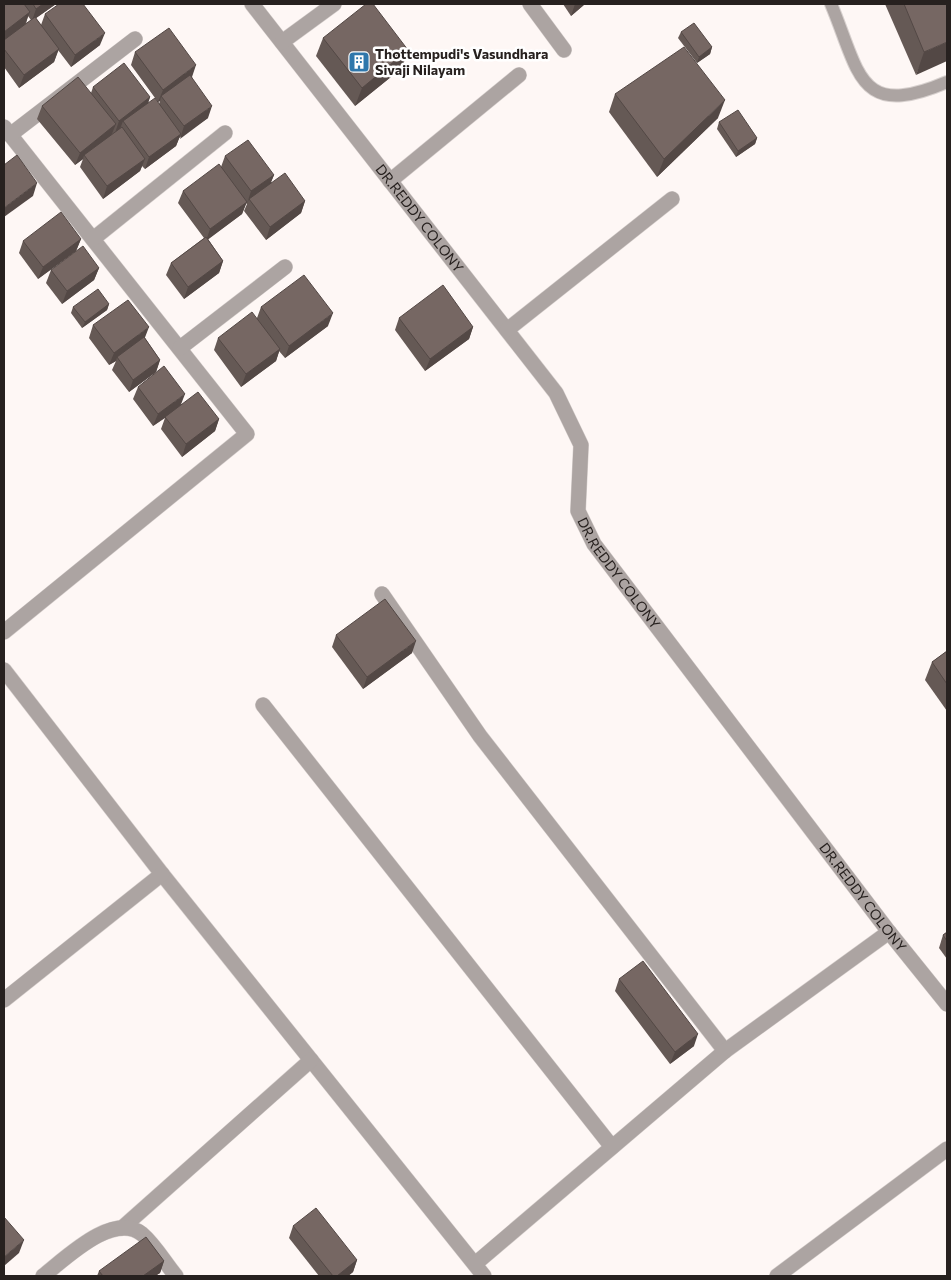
<svg xmlns="http://www.w3.org/2000/svg" width="951" height="1280" font-family="Commissioner,sans-serif">
<rect width="100%" height="100%" fill="#fef7f5"/>
<g fill="none" stroke-linecap="round" stroke-linejoin="round">
<g stroke="#d7d0ce" stroke-width="14">
<path id="lane" d="M831 4C860 73 858 120 947 82"/>
</g>
<g stroke="#d7d0ce" stroke-width="16">
<g id="street">
<path id="s1" d="M252 4 556 393 581 445 578 511 594 544 889 932 947 1004"/>
<path d="M530 4 564 50"/>
<path d="M282 42 334 4"/>
<path d="M4 127 247 434 4 632"/>
<path d="M10 135 135 39"/>
<path d="M390 181 519 75"/>
<path d="M93 239 225 133"/>
<path d="M507 330 672 199"/>
<path d="M180 348 285 267"/>
<path d="M382 594 480 736 725 1051"/>
<path d="M4 670 162 874 484 1276"/>
<path d="M263 705 612 1147"/>
<path d="M4 1000 162 874"/>
<path d="M122 1228 311 1060"/>
<path d="M475 1264 725 1051 889 932"/>
<path d="M43 1276C65 1259 113 1211 142 1234 155 1245 165 1263 176 1276"/>
<path d="M777 1276 947 1149"/>
</g>
</g>
<use href="#lane" stroke="#aca4a2" stroke-width="12"/>
<use href="#street" stroke="#aca4a2" stroke-width="15"/>
</g>
<g fill="#655955" fill-rule="evenodd">
<path d="M4 4H56L36 18 41 25 45 14 100 45 71 67 58 50 54 62 19 88 4 67ZM28 16 31 20 26 24Z"/>
<path d="M563 4H585L571 16Z"/>
<path d="M885 4H947L916 75Z"/>
<path d="M681 32 712 47 710 54 697 63 678 38Z"/>
<path d="M323 38 408 50 402 68 355 106 316 56Z"/>
<path d="M135 52 192 77 208 118 179 138 176 146 145 169 142 166 140 171 103 199 80 167 83 159 75 165 37 119 42 106 91 93 93 87 150 97 148 103 159 104 160 101 158 102 131 65Z"/>
<path d="M615 94 718 118 657 177 609 112Z"/>
<path d="M719 122 757 138 755 144 736 157 717 129Z"/>
<path d="M225 156 274 175 271 182 305 201 301 213 266 240 244 211 247 204 246 203 242 214 208 239 223 261 219 273 184 299 166 275 171 263 204 238 178 203 183 191 221 167Z"/>
<path d="M81 239 76 251 38 279 19 253 23 241Z"/>
<path d="M99 268 94 280 62 304 46 283 51 270Z"/>
<path d="M109 304 107 310 82 328 71 313 73 307Z"/>
<path d="M261 307 328 326 285 358 279 351 276 361 241 387 214 350 218 338 257 318Z"/>
<path d="M399 318 473 327 469 339 425 371 395 330Z"/>
<path d="M93 325 145 338 160 360 156 372 129 392 112 370 116 361 109 365 89 338Z"/>
<path d="M138 387 181 405 219 419 215 431 182 457 161 429 165 418 153 426 133 399Z"/>
<path d="M336 635 412 653 363 689 332 647Z"/>
<path d="M947 651V711L925 680 932 662Z"/>
<path d="M947 932V959L939 948 943 935Z"/>
<path d="M619 979 694 1046 670 1064 615 991Z"/>
<path d="M293 1226 357 1260 353 1272 348 1276H319L289 1238Z"/>
<path d="M164 1261 160 1273 155 1276H97L99 1271Z"/>
</g>
<g fill="#534845">
<path d="M43 4H56L32 21 36 9Z"/>
<path d="M575 4H585L571 16Z"/>
<path d="M30 12 25 24 4 41V32Z"/>
<path d="M105 33 100 45 71 67 75 55Z"/>
<path d="M947 42V61L916 75 924 52Z"/>
<path d="M712 47 710 54 697 63 699 57Z"/>
<path d="M59 49 54 62 19 88 24 75Z"/>
<path d="M408 50 402 68 355 106 362 88Z"/>
<path d="M196 65 192 77 161 96 160 101 158 102 163 90Z"/>
<path d="M150 97 146 109 123 121 120 129 115 133 119 121Z"/>
<path d="M725 100 718 118 657 177 664 159Z"/>
<path d="M212 106 208 118 180 139 184 126Z"/>
<path d="M116 124 111 136 84 155 83 159 75 165 80 153Z"/>
<path d="M181 134 176 146 145 169 149 157Z"/>
<path d="M757 138 755 144 736 157 738 151Z"/>
<path d="M145 159 140 171 103 199 107 186Z"/>
<path d="M274 175 269 187 249 199 247 204 251 191Z"/>
<path d="M37 183 33 196 4 217V208Z"/>
<path d="M305 201 301 213 266 240 270 227Z"/>
<path d="M247 202 242 214 206 241 210 229Z"/>
<path d="M81 239 76 251 38 279 43 267Z"/>
<path d="M223 261 219 273 184 299 188 287Z"/>
<path d="M99 268 94 280 62 304 67 291Z"/>
<path d="M109 304 107 310 82 328 85 322Z"/>
<path d="M333 313 328 326 285 358 289 346Z"/>
<path d="M149 327 144 340 117 357 116 361 109 365 114 353Z"/>
<path d="M473 327 469 339 425 371 430 359Z"/>
<path d="M280 349 276 361 241 387 246 374Z"/>
<path d="M160 360 156 372 129 392 133 380Z"/>
<path d="M185 394 180 407 153 426 158 414Z"/>
<path d="M219 419 215 431 182 457 186 444Z"/>
<path d="M416 641 412 653 363 689 367 677Z"/>
<path d="M698 1034 694 1046 670 1064 675 1052Z"/>
<path d="M24 1240 19 1253 4 1266V1257Z"/>
<path d="M357 1260 353 1272 348 1276H337Z"/>
<path d="M164 1261 160 1273 155 1276H143Z"/>
</g>
<g fill="#766763" stroke="#534845">
<path d="M4 4H24L30 12 4 32Z"/>
<path d="M33 4H43L36 9Z"/>
<path d="M59 4H83L105 33 75 55 45 14Z"/>
<path d="M366 4H373L408 50 362 88 323 38Z"/>
<path d="M904 4H947V42L924 52Z"/>
<path d="M35 17 59 49 24 75 4 49V40Z"/>
<path d="M694 23 712 47 699 57 681 32Z"/>
<path d="M169 28 196 65 163 90 135 52Z"/>
<path d="M684 47 725 100 664 159 615 94Z"/>
<path d="M124 63 150 97 119 121 93 87Z"/>
<path d="M190 75 212 106 184 126 161 96Z"/>
<path d="M78 77 116 124 80 153 42 106Z"/>
<path d="M155 98 181 134 149 157 123 121Z"/>
<path d="M738 110 757 138 738 151 719 122Z"/>
<path d="M122 127 145 159 107 186 84 155Z"/>
<path d="M248 140 274 175 251 191 225 156Z"/>
<path d="M17 155 37 183 4 208V165Z"/>
<path d="M219 164 247 202 210 229 183 191Z"/>
<path d="M285 173 305 201 270 227 249 199Z"/>
<path d="M61 212 81 239 43 267 23 241Z"/>
<path d="M206 237 223 261 188 287 171 263Z"/>
<path d="M83 246 99 268 67 291 51 270Z"/>
<path d="M304 275 333 313 289 346 261 307Z"/>
<path d="M443 285 473 327 430 359 399 318Z"/>
<path d="M98 289 109 304 85 322 73 307Z"/>
<path d="M128 300 149 327 114 353 93 325Z"/>
<path d="M252 312 280 349 246 374 218 338Z"/>
<path d="M144 337 160 360 133 380 117 357Z"/>
<path d="M164 366 185 394 158 414 138 387Z"/>
<path d="M198 392 219 419 186 444 165 417Z"/>
<path d="M385 599 416 641 367 677 336 635Z"/>
<path d="M947 651V684L932 662Z"/>
<path d="M947 932V941L943 935Z"/>
<path d="M643 961 698 1034 675 1052 619 979Z"/>
<path d="M316 1208 357 1260 337 1276H333L293 1226Z"/>
<path d="M4 1217 24 1240 4 1257Z"/>
<path d="M146 1237 164 1261 143 1276H103L99 1271Z"/>
</g>
<defs>
<g id="building-square" transform="scale(1.125)"><rect x="-9" y="-9" width="18" height="18" rx="4" fill="#2f77ab" stroke="#fff"/><path d="M-4-6H4V6H1V3H-1V6H-4ZM-2.5-4.3h1.7v1.8h-1.7ZM.8-4.3h1.7v1.8H.8ZM-2.5-1h1.7V.8h-1.7ZM.8-1h1.7V.8H.8Z" fill="#fff"/></g>
</defs>
<g fill-rule="evenodd">
<use href="#building-square" x="359" y="62"/>
</g>
<g text-anchor="middle" stroke-width="5" stroke-linejoin="round" paint-order="stroke">
<g font-size="14" font-weight="bold" fill="#27211f" stroke="#fff" text-anchor="start">
<text x="375" y="59">Thottempudi's Vasundhara<tspan x="375" dy="16">Sivaji Nilayam</tspan></text>
</g>
<g font-size="14" fill="#27211f" stroke="#fff">
<text dy="5" stroke="none"><textPath href="#s1" startOffset="272">DR.REDDY COLONY</textPath></text>
<text dy="5" stroke="none"><textPath href="#s1" startOffset="692">DR.REDDY COLONY</textPath></text>
<text dy="5" stroke="none"><textPath href="#s1" startOffset="1098">DR.REDDY COLONY</textPath></text>
</g>
</g>
<rect width="951" height="1280" fill="none" stroke="#27211f" stroke-width="10"/>
</svg>
